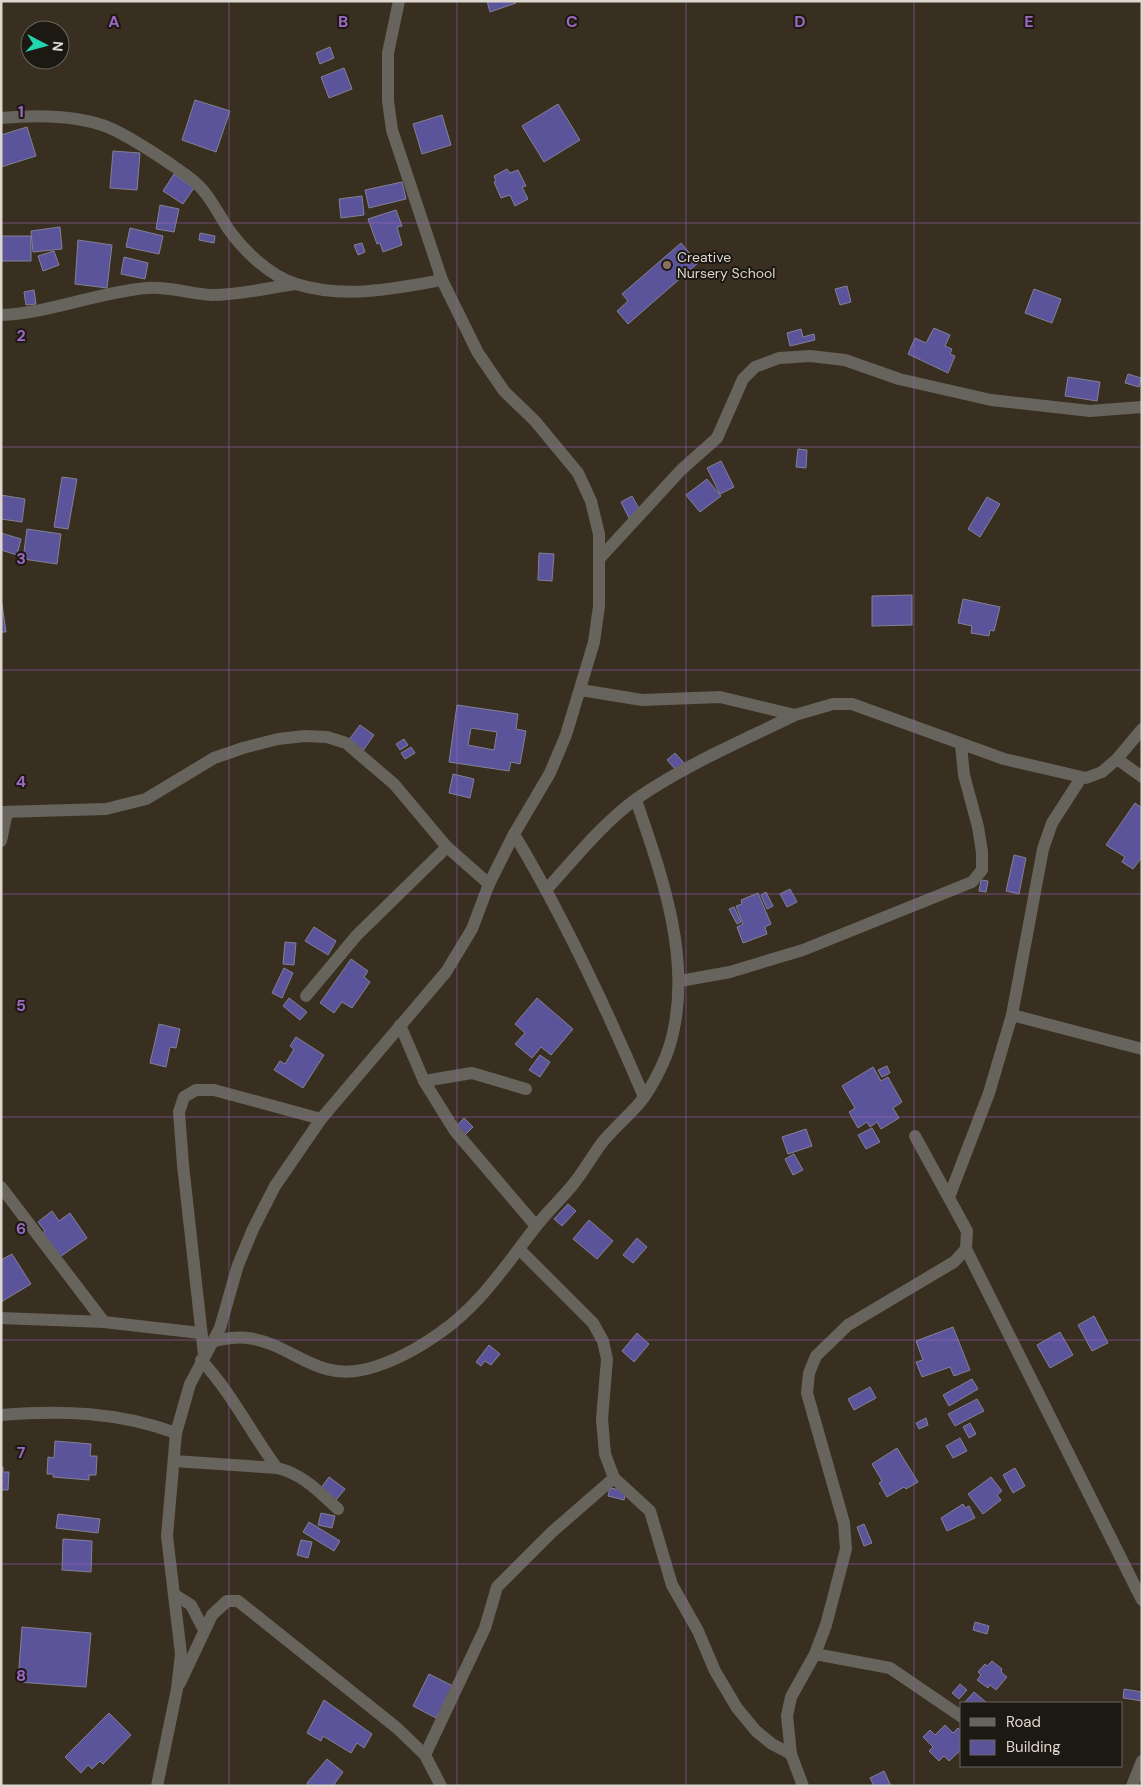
<svg xmlns="http://www.w3.org/2000/svg" width="1143" height="1787" font-family="'DM Sans',sans-serif">
<rect width="100%" height="100%" fill="#392f21"/>
<g fill="#5c549b" stroke="#828194" fill-rule="evenodd">
<path d="M487 1H515L516 3 490 12Z"/>
<path d="M330 47 334 58 320 64 316 53Z"/>
<path d="M344 68 352 89 329 98 321 77Z"/>
<path d="M195 100 230 111 216 152 182 140Z"/>
<path d="M558 104 580 140 544 162 522 126Z"/>
<path d="M442 115 451 145 422 154 413 124Z"/>
<path d="M27 127 36 156 1 167V135Z"/>
<path d="M113 151 140 153 137 190 110 188Z"/>
<path d="M507 169 510 173 518 170 526 186 522 187 528 199 515 206 510 195 501 198 494 182 496 181 494 176Z"/>
<path d="M174 174 194 188 183 204 163 191Z"/>
<path d="M402 182 406 199 369 208 365 190Z"/>
<path d="M362 196 364 215 341 218 339 199Z"/>
<path d="M160 205 179 209 174 232 156 229Z"/>
<path d="M396 210 402 226 397 227 402 245 383 252 380 243 377 244 368 219Z"/>
<path d="M60 227 62 249 33 252 31 231Z"/>
<path d="M130 228 163 236 159 254 126 247Z"/>
<path d="M200 233 215 236 214 243 199 240Z"/>
<rect x="1" y="236" width="30" height="25"/>
<path d="M78 240 112 245 107 288 75 284Z"/>
<path d="M362 243 365 252 358 255 354 245Z"/>
<path d="M681 243 698 263 628 324 617 311 628 301 622 294Z"/>
<path d="M54 251 59 265 43 271 38 256Z"/>
<path d="M124 257 148 263 145 279 121 274Z"/>
<path d="M847 286 851 302 840 305 835 289Z"/>
<path d="M1034 289 1061 299 1052 323 1025 313Z"/>
<path d="M34 290 36 304 26 305 24 292Z"/>
<path d="M934 328 950 335 945 346 952 349 950 354 955 356 948 373 908 354 915 338 926 343Z"/>
<path d="M801 329 803 337 814 334 815 340 790 346 787 333Z"/>
<path d="M1128 374 1141 378 1139 387 1125 383Z"/>
<path d="M1068 377 1100 382 1097 401 1065 396Z"/>
<path d="M798 449 807 450 806 468 796 467Z"/>
<path d="M721 461 734 487 720 494 707 468Z"/>
<path d="M62 477 77 479 68 529 54 527Z"/>
<path d="M707 479 721 496 700 512 686 495Z"/>
<path d="M1 495 25 499 22 522 1 519Z"/>
<path d="M632 496 641 512 629 518 621 502Z"/>
<path d="M987 497 1000 504 980 537 968 529Z"/>
<path d="M27 529 61 534 57 564 23 559Z"/>
<path d="M1 533 21 539 17 555 1 550Z"/>
<path d="M539 553 554 554 552 581 538 580Z"/>
<path d="M912 595V625L872 626V596Z"/>
<path d="M963 599 1000 607 994 631 990 630 989 636 971 633 972 626 958 623Z"/>
<path d="M2 604 6 632H1V605Z"/>
<path d="M457 705 518 714 516 729 526 731 520 764 511 762 509 771 449 762ZM471 728 497 732 494 750 468 745Z"/>
<path d="M360 725 374 735 362 752 348 741Z"/>
<path d="M404 739 408 745 400 750 396 744Z"/>
<path d="M411 747 415 753 405 759 401 753Z"/>
<path d="M675 753 684 763 676 770 667 760Z"/>
<path d="M453 774 474 779 470 798 449 793Z"/>
<path d="M1135 803 1142 808V857L1133 869 1122 862 1125 857 1106 845Z"/>
<path d="M1014 855 1026 858 1019 894 1006 891Z"/>
<path d="M981 880 988 881 986 892 979 891Z"/>
<path d="M790 889 797 902 787 907 780 894Z"/>
<path d="M766 892 773 906 767 909 761 895Z"/>
<path d="M758 893 771 924 765 927 767 934 743 943 737 927 743 924 736 906 742 904 741 900Z"/>
<path d="M734 907 741 922 737 924 729 909Z"/>
<path d="M314 927 336 941 328 955 305 941Z"/>
<path d="M285 942 296 943 294 965 283 964Z"/>
<path d="M351 959 368 971 364 977 370 982 352 1008 342 1002 334 1013 320 1003Z"/>
<path d="M284 968 293 973 282 998 272 993Z"/>
<path d="M289 998 307 1012 300 1020 283 1006Z"/>
<path d="M537 998 573 1029 551 1055 541 1047 532 1058 515 1044 525 1033 515 1024Z"/>
<path d="M159 1024 180 1029 176 1048 170 1047 166 1067 150 1063Z"/>
<path d="M296 1037 324 1055 303 1088 274 1070 280 1061 285 1064 294 1049 290 1046Z"/>
<path d="M540 1055 550 1062 540 1077 529 1070Z"/>
<path d="M887 1066 890 1073 882 1077 878 1070Z"/>
<path d="M873 1067 881 1081 888 1077 902 1102 893 1108 899 1118 881 1129 877 1122 870 1127 867 1122 858 1128 849 1112 855 1108 842 1086Z"/>
<path d="M464 1118 473 1127 464 1136 455 1128Z"/>
<path d="M872 1128 880 1142 866 1149 858 1135Z"/>
<path d="M806 1129 812 1146 788 1154 782 1137Z"/>
<path d="M794 1154 803 1170 793 1175 785 1159Z"/>
<path d="M568 1204 576 1211 562 1226 554 1219Z"/>
<path d="M52 1211 59 1221 70 1213 87 1238 57 1259 40 1235 45 1231 38 1222Z"/>
<path d="M589 1220 613 1241 597 1259 573 1239Z"/>
<path d="M637 1238 647 1247 633 1263 623 1255Z"/>
<path d="M12 1254 31 1284 1 1302V1260Z"/>
<path d="M1094 1316 1108 1343 1092 1351 1078 1325Z"/>
<path d="M953 1327 970 1370 954 1376 950 1367 922 1377 916 1362 923 1360 916 1341Z"/>
<path d="M1060 1332 1073 1355 1050 1368 1037 1345Z"/>
<path d="M637 1333 649 1344 634 1362 622 1351Z"/>
<path d="M489 1345 500 1354 491 1365 485 1361 481 1366 476 1362Z"/>
<path d="M972 1379 978 1389 949 1406 943 1395Z"/>
<path d="M870 1387 876 1398 854 1410 848 1399Z"/>
<path d="M977 1399 984 1411 955 1426 948 1414Z"/>
<path d="M926 1418 928 1425 919 1429 916 1423Z"/>
<path d="M970 1423 976 1434 969 1438 963 1427Z"/>
<path d="M960 1438 967 1451 953 1458 946 1446Z"/>
<path d="M55 1441 91 1444 90 1456H97L96 1475H89V1480L53 1477V1474H47L48 1457 54 1458Z"/>
<path d="M897 1448 918 1482 906 1489 904 1487 887 1497 879 1483 882 1481 872 1464Z"/>
<path d="M1 1467H3V1472H9L8 1490H1Z"/>
<path d="M1015 1468 1025 1486 1013 1493 1003 1475Z"/>
<path d="M329 1477 345 1489 336 1500 321 1488Z"/>
<path d="M991 1477 1002 1491 997 1495 1001 1500 983 1514 968 1494Z"/>
<path d="M610 1488 626 1491 624 1500 608 1496Z"/>
<path d="M963 1504 965 1508 969 1506 975 1518 947 1531 941 1518Z"/>
<path d="M321 1513 335 1516 332 1528 318 1525Z"/>
<path d="M58 1514 100 1519 98 1533 56 1528Z"/>
<path d="M309 1522 340 1541 334 1551 303 1532Z"/>
<path d="M864 1524 872 1543 864 1546 857 1527Z"/>
<path d="M63 1539 92 1541 91 1572 62 1570Z"/>
<path d="M301 1540 312 1542 308 1558 297 1555Z"/>
<path d="M975 1622 989 1626 987 1634 973 1630Z"/>
<path d="M22 1627 91 1633 86 1687 18 1682Z"/>
<path d="M992 1661 1002 1669 1001 1672 1007 1677 996 1690 990 1685 988 1688 977 1680 981 1675 978 1672 985 1664 987 1666Z"/>
<path d="M429 1674 453 1686 436 1718 413 1706Z"/>
<path d="M960 1684 967 1690 959 1699 952 1693Z"/>
<path d="M1124 1689 1142 1692V1701L1123 1698Z"/>
<path d="M974 1692 987 1703H964Z"/>
<path d="M324 1700 372 1734 364 1748 357 1743 351 1753 323 1736 321 1741 307 1733Z"/>
<path d="M109 1713 131 1735 103 1764 100 1761 92 1769 88 1765 81 1773 65 1757Z"/>
<path d="M945 1725 953 1733 958 1728 962 1732V1749L949 1761 944 1756 939 1761 929 1751 933 1747 923 1737 930 1730 935 1735Z"/>
<path d="M327 1759 343 1772 333 1786H309L307 1783Z"/>
<path d="M884 1771 891 1786H874L870 1778Z"/>
</g>
<g fill="none" stroke-linecap="round" stroke-linejoin="round">
<g stroke="#66645c" stroke-width="12">
<path d="M1 118C35 115 78 115 110 128 130 137 148 149 166 161 180 171 196 180 206 194 215 206 221 218 229 230 244 251 270 276 296 284 344 299 394 289 442 280"/>
<path d="M1 315C51 313 98 292 147 288 169 286 190 294 212 295 240 295 267 288 295 284"/>
<path d="M600 558 681 470 717 438 743 379 755 367 779 358 810 356 845 360 899 379 991 400 1090 411 1142 407"/>
<path d="M581 690 642 700 720 697 795 715 833 704H852L1004 759 1086 778 1102 772 1117 759 1142 729"/>
<path d="M1117 759 1142 777"/>
<path d="M1 812 106 809 146 799 214 758 243 748 278 739 305 736 327 737 346 743 394 784 447 847 489 884"/>
<path d="M514 834C565 919 606 1007 644 1097"/>
<path d="M1 841 7 812"/>
<path d="M547 889C575 858 602 824 636 799 685 765 742 741 795 715"/>
<path d="M680 981 730 972 803 950 972 882 982 870V852L978 827 964 775 961 745"/>
<path d="M306 996 357 935 447 847"/>
<path d="M1012 1015 1142 1049"/>
<path d="M400 1025 424 1081 455 1131 536 1226"/>
<path d="M424 1081 472 1073 526 1089"/>
<path d="M1 1187 104 1322"/>
<path d="M949 1197 989 1093 1012 1015 1043 849 1052 823 1081 778"/>
<path d="M519 1249 593 1323 603 1341 607 1359 602 1419 605 1454 614 1478 650 1511 672 1585 698 1631 715 1671 737 1708 756 1731 772 1744 791 1754"/>
<path d="M966 1249 1142 1600"/>
<path d="M1 1318 104 1322 200 1333"/>
<path d="M213 1341C225 1339 236 1336 248 1338 293 1344 315 1382 367 1369 393 1362 419 1348 441 1332 479 1306 506 1265 534 1229 545 1214 559 1201 571 1187 582 1174 591 1158 601 1144 614 1127 633 1113 645 1096 658 1076 668 1056 673 1033 691 955 661 873 636 800"/>
<path d="M204 1355 183 1165 179 1112 184 1097 196 1090H214L321 1119"/>
<path d="M201 1360C231 1392 251 1433 277 1468"/>
<path d="M1 1415C62 1410 119 1412 176 1433"/>
<path d="M174 1461 277 1468C303 1474 319 1492 338 1509"/>
<path d="M175 1595 191 1605 204 1630"/>
<path d="M815 1654 890 1668 962 1717"/>
<path d="M180 1683 212 1615 227 1601H238L397 1728 425 1755 441 1786"/>
<path d="M425 1755 485 1628 497 1587 552 1532 614 1478"/>
<path d="M157 1786 177 1689 181 1654 167 1536 176 1433 190 1384 220 1328 238 1265 253 1229 275 1186 321 1119 446 972 472 929 489 884 514 834 550 773 566 735 594 642 599 606V534L591 501 578 473 535 421 504 391 478 353 442 280 392 130 388 101V53L399 1"/>
<path d="M803 1786 791 1754 787 1716 791 1697 815 1654 826 1625 846 1549 844 1523 807 1393 809 1373 816 1356 848 1325 954 1262 966 1249 967 1231 915 1136"/>
<path d="M1132 1786 1142 1761"/>
</g>
</g>
<path fill="none" stroke="#9e68c5" stroke-width="1" stroke-opacity="0.55" d="M229 1V1786M457 1V1786M686 1V1786M914 1V1786M1 223H1142M1 447H1142M1 670H1142M1 894H1142M1 1117H1142M1 1340H1142M1 1564H1142"/>
<circle fill="#8d6e63" stroke="#1c1812" stroke-width="2" cx="667" cy="265" r="5"/>
<g text-anchor="middle" stroke-width="4" stroke-linejoin="round" paint-order="stroke">
<g font-size="14" fill="#ded7cf" stroke="#1c1812" text-anchor="start">
<text x="677" y="262">Creative<tspan x="677" dy="16">Nursery School</tspan></text>
</g>
</g>
<g font-size="16" text-anchor="middle" font-weight="bold" fill="#9e68c5" stroke="#1c1812" stroke-width="4" stroke-linejoin="round" paint-order="stroke">
<text x="114" y="27">A</text>
<text x="343" y="27">B</text>
<text x="572" y="27">C</text>
<text x="800" y="27">D</text>
<text x="1029" y="27">E</text>
<text x="21" y="117">1</text>
<text x="21" y="341">2</text>
<text x="21" y="564">3</text>
<text x="21" y="787">4</text>
<text x="21" y="1011">5</text>
<text x="21" y="1234">6</text>
<text x="21" y="1458">7</text>
<text x="21" y="1681">8</text>
</g>
<rect width="1143" height="1787" fill="none" stroke="#ded7cf" stroke-width="5"/>
<rect x="960" y="1702" width="162" height="65" fill="#1c1812" stroke="#6a645e"/>
<rect x="970" y="1718" width="25" height="8" fill="#66645c" stroke="#6a645e"/>
<text x="1006" y="1727" font-size="15" fill="#ded7cf">Road</text>
<rect x="970" y="1740" width="25" height="15" fill="#5c549b" stroke="#6a645e"/>
<text x="1006" y="1752" font-size="15" fill="#ded7cf">Building</text>
<g transform="translate(45 45) rotate(96)"><circle r="24" fill="#1c1812" stroke="#6a645e"/>
<path d="M0-4L9 19L0 12L-9 19Z" fill="#21d5b0"/>
<text y="-8" font-size="14" font-weight="bold" text-anchor="middle" fill="#ded7cf">N</text>
</g>
</svg>
